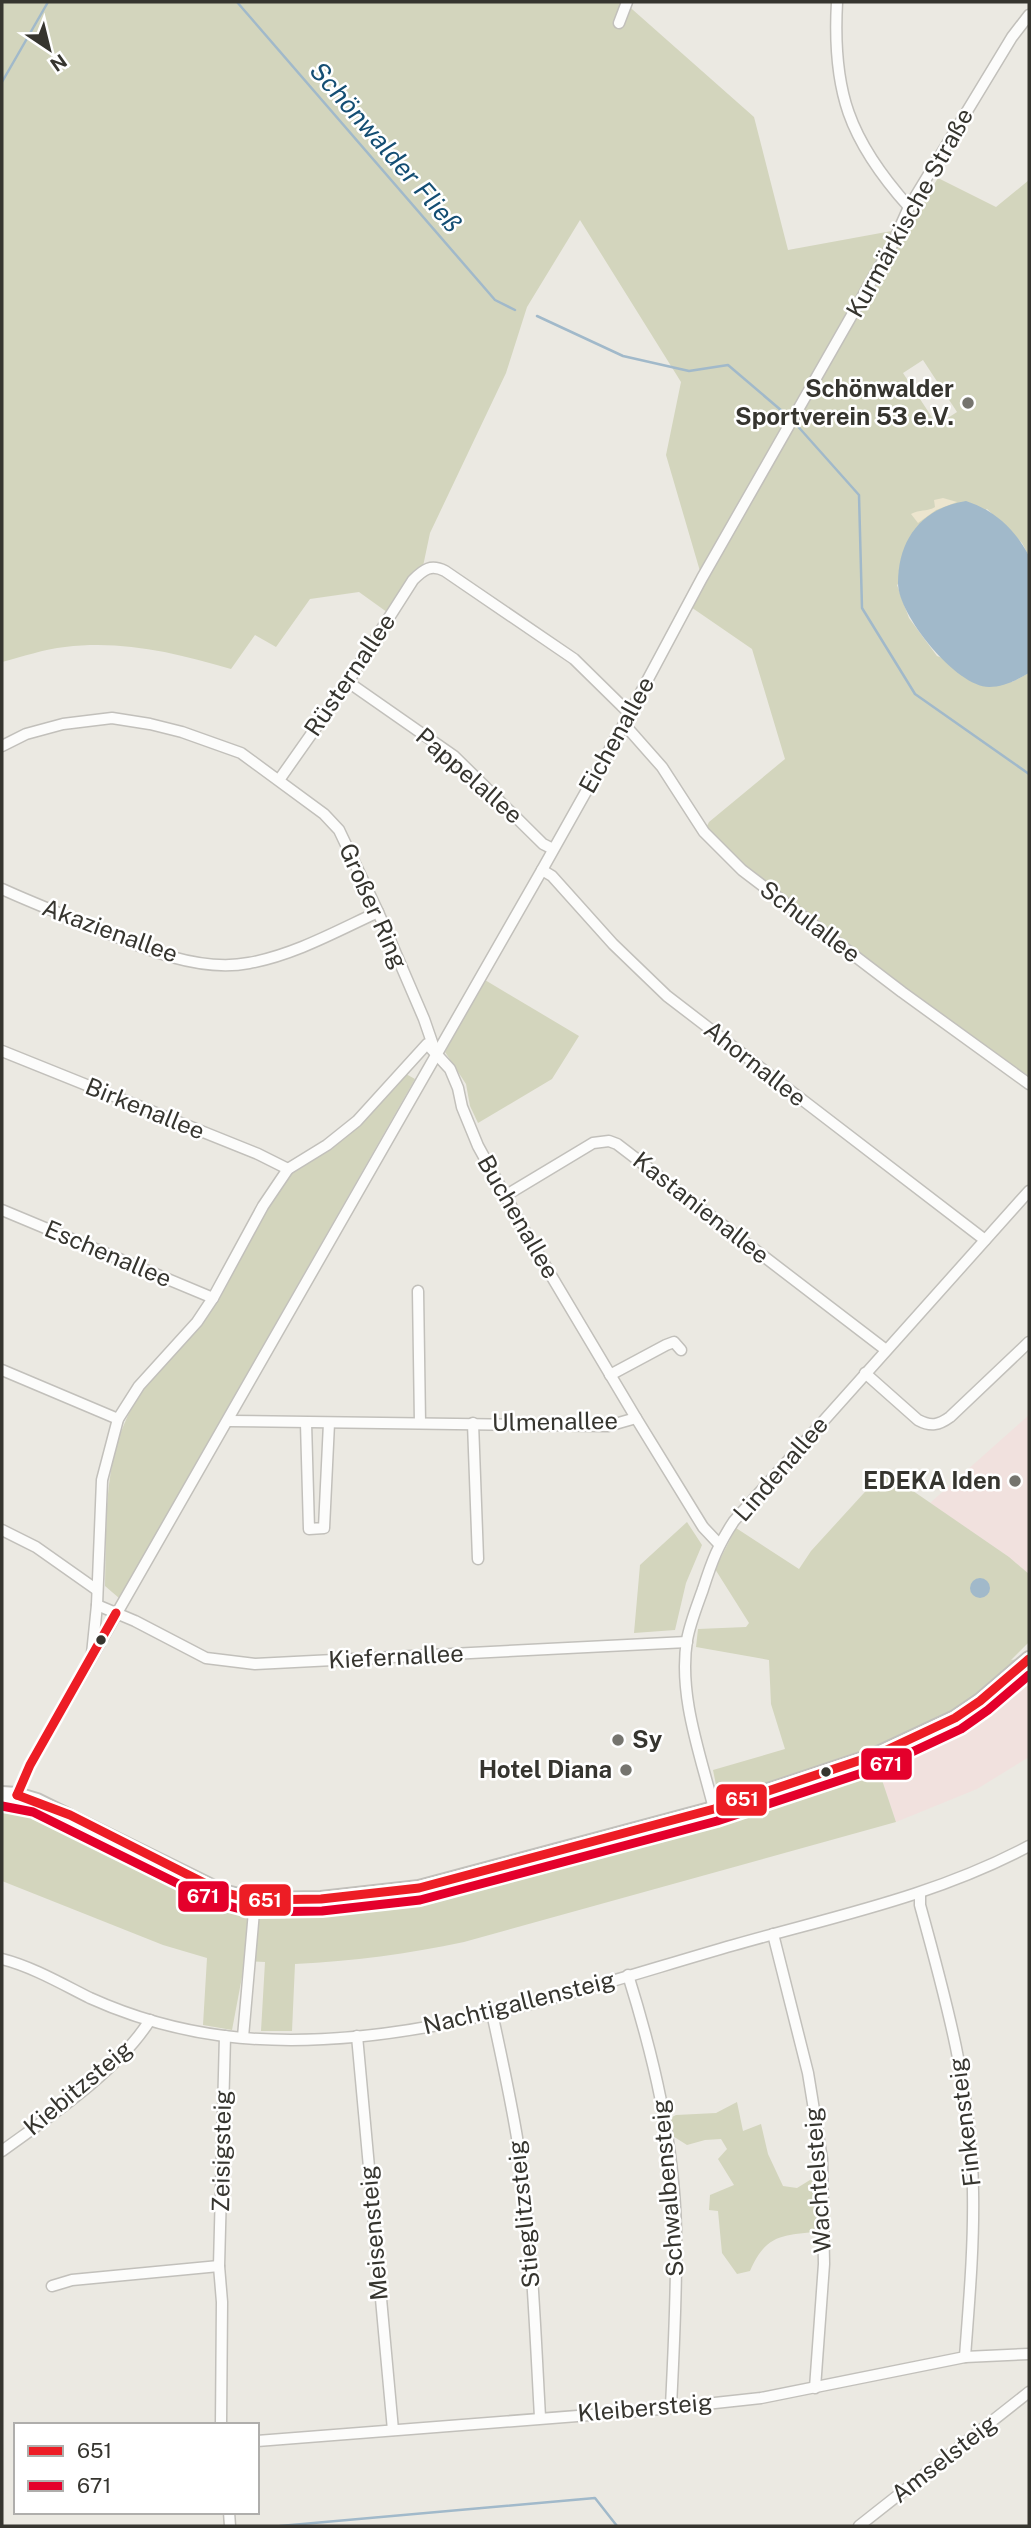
<svg xmlns="http://www.w3.org/2000/svg" width="1031" height="2528" font-family="'Public Sans',sans-serif">
<rect width="100%" height="100%" fill="#ebe9e2"/>
<g fill="#f1e1de">
<path d="M1029 1415V1574L1009 1557 930 1503Z"/>
<path d="M1029 1675V1757L977 1789 896 1822 877 1765 945 1736 999 1702Z"/>
</g>
<g fill="#d3d5bd" fill-rule="evenodd">
<path d="M2 2H624L754 117 788 250 908 228 938 178 996 207 1029 180V556L1022 543 987 509 897 585 909 618 937 656 1012 682 1029 673V1076L902 992 785 904 704 832 709 822 785 759 752 649 688 605 702 578 666 455 681 382 580 220 527 307 506 373 430 533 422 571 391 615 359 592 310 599 276 647 255 635 231 669C175 653 124 640 65 647 44 649 22 657 2 662ZM923 360 957 412 937 425 903 373Z"/>
<path d="M485 980 579 1036 552 1079 478 1123 470 1106 466 1084 445 1052Z"/>
<path d="M406 1074 415 1079 119 1598 105 1586C107 1516 101 1442 148 1384 170 1356 198 1334 216 1303 239 1264 255 1218 284 1183 299 1163 324 1154 344 1139 367 1122 386 1096 406 1074Z"/>
<path d="M884 1471 1009 1557 1029 1574V1642L1011 1660 1020 1659C992 1683 964 1705 932 1723 871 1757 787 1778 719 1800L713 1770 785 1749 771 1704 769 1660 696 1647 698 1629 746 1627 749 1623 715 1569 736 1528 799 1569 811 1551Z"/>
<path d="M687 1522 702 1545 686 1583 675 1630 634 1633 640 1565Z"/>
<path d="M877 1765 896 1822 464 1942C408 1954 353 1961 295 1964L292 2031H261L265 1962 245 1961 232 2030 203 2025 207 1958 163 1945 2 1881V1808H16L43 1815 206 1897 251 1912H287L346 1908 439 1896 727 1817Z"/>
<path d="M737 2102 743 2131 761 2124 768 2154 783 2186 797 2188 810 2180 821 2179 822 2231C784 2236 767 2232 750 2271L737 2274 722 2253 718 2211 709 2210 710 2195 734 2185 718 2159 727 2149 721 2139 705 2140 687 2145 668 2133 666 2120 676 2115 716 2113Z"/>
</g>
<path fill="#ece5ce" d="M943 498 957 502 936 510 918 523 911 514C921 509 927 512 935 507L934 500Z"/>
<g fill="#a1b9ca">
<path d="M966 501C994 510 1015 529 1029 556V673C1017 680 1003 687 989 687 956 687 898 615 898 583 898 539 922 508 966 501Z"/>
<circle cx="980" cy="1588" r="10"/>
</g>
<g fill="none" stroke-linecap="round" stroke-linejoin="round">
<g stroke="#a1b9ca" stroke-width="2.5">
<path d="M237 2 495 300 515 310"/>
<path d="M2 82 48 2"/>
<path d="M537 316 623 356 689 371 728 365 789 417"/>
<path d="M794 422 859 495 862 608 915 694 1029 774"/>
<path d="M280 2526 595 2498 617 2526"/>
</g>
<g stroke="#c2c0bb" stroke-width="13">
<g id="minor">
<path d="M837 2C832 91 849 140 909 207"/>
<path d="M619 23 627 2"/>
<path d="M348 682 454 756 543 844 553 849"/>
<path d="M624 724 662 767 704 832 742 870 902 992 1029 1084"/>
<path d="M2 746 26 734 63 724 112 718 150 724 182 732 241 753 324 814 339 830 378 912 424 1019 434 1048"/>
<path d="M279 780 348 682 413 580C424 569 431 564 445 571L574 659 630 714"/>
<path d="M542 870 552 876 613 944 667 996 985 1240"/>
<path d="M2 889C26 900 51 910 76 920 127 941 192 974 249 963 294 955 337 931 378 912"/>
<path d="M2 1051 258 1154 288 1169"/>
<path d="M505 1196 593 1143 609 1141 617 1144 886 1350"/>
<path d="M2 1210 213 1298"/>
<path d="M418 1291 420 1423"/>
<path d="M2 1370 118 1419"/>
<path d="M865 1373 918 1420C931 1427 939 1425 950 1417L1029 1342"/>
<path d="M610 1375 666 1345 674 1342 681 1350"/>
<path d="M229 1421 608 1426 636 1418"/>
<path d="M306 1423 309 1529 324 1528 329 1423"/>
<path d="M473 1423 478 1559"/>
<path d="M2 1530 36 1547 97 1590"/>
<path d="M97 1605 135 1621 206 1658 255 1664 687 1642"/>
<path d="M92 1654 97 1605 102 1480 118 1419 139 1386 197 1322 213 1298 263 1206 288 1169 327 1145 357 1121 427 1044 450 1069 458 1088 462 1107 478 1146 527 1235 636 1418 703 1527 719 1544"/>
<path d="M17 1795 30 1765 542 870 624 724 702 578 893 243 909 207 1012 37 1029 15"/>
<path d="M714 1809C701 1756 678 1696 687 1640 690 1623 697 1606 703 1589 712 1561 718 1545 734 1521L1029 1191"/>
<path d="M920 1893V1905C946 1999 972 2094 973 2192 974 2247 969 2302 965 2357"/>
<path d="M773 1934 808 2073 822 2159 824 2264 815 2388"/>
<path d="M2 1959C33 1967 62 1984 90 1998 132 2017 178 2030 224 2036 395 2057 573 1991 734 1945 836 1916 935 1896 1029 1846"/>
<path d="M628 1975C654 2058 674 2143 676 2230 677 2289 674 2347 671 2406"/>
<path d="M492 2013C502 2059 512 2104 519 2150 532 2239 535 2328 540 2417"/>
<path d="M357 2036 393 2430"/>
<path d="M243 2037 255 1900"/>
<path d="M2 2151C50 2116 118 2071 150 2020"/>
<path d="M52 2286 72 2280 219 2266"/>
<path d="M221 2425 222 2302 219 2266 225 2036"/>
<path d="M257 2441 641 2411 761 2398 965 2357 1029 2354"/>
<path d="M229 2512 230 2526"/>
<path d="M859 2526 1029 2392"/>
</g>
</g>
<g stroke="#c2c0bb" stroke-width="18">
<path id="secondary" d="M2 1794 17 1795 37 1801 222 1892 255 1900 321 1899 419 1888 714 1809 876 1755 955 1718 980 1701 1029 1659"/>
</g>
<use href="#minor" stroke="#fcfcfb" stroke-width="10"/>
<use href="#secondary" stroke="#fcfcfb" stroke-width="14"/>
<g stroke="#fff" stroke-width="14">
<g id="bus-1">
<path d="M17 1795 70 1815 222 1892 255 1900 321 1899 419 1888 714 1809 876 1755 955 1718 980 1701 1029 1659"/>
<path d="M17 1795 30 1765 116 1613"/>
</g>
</g>
<g stroke="#fff" stroke-width="14">
<path id="bus-2" d="M2 1806 33 1812 217 1903 252 1912 322 1911 420 1900 717 1821 880 1767 961 1729 988 1710 1029 1675"/>
</g>
<use href="#bus-1" stroke="#ed1d25" stroke-width="9"/>
<use href="#bus-2" stroke="#e4002b" stroke-width="9"/>
</g>
<g fill="#75746e" stroke="#fff" stroke-width="2.5">
<circle cx="968" cy="403" r="7"/>
<circle cx="1015" cy="1481" r="7"/>
<circle cx="618" cy="1740" r="7"/>
<circle cx="626" cy="1770" r="7"/>
</g>
<g fill="#36352f" stroke="#fff" stroke-width="2.5">
<circle cx="101" cy="1640" r="6"/>
<circle cx="826" cy="1772" r="6"/>
</g>
<g text-anchor="middle" stroke-width="5" stroke-linejoin="round" paint-order="stroke">
<g font-size="24" fill="#36352f" stroke="#fff">
<text transform="translate(910 213) rotate(-61)" y="8">Kurmärkische Straße</text>
<text transform="translate(350 675) rotate(-56)" y="8">Rüsternallee</text>
<text transform="translate(617 735) rotate(-61)" y="8">Eichenallee</text>
<text transform="translate(469 776) rotate(41)" y="8">Pappelallee</text>
<text transform="translate(373 906) rotate(66)" y="8">Großer Ring</text>
<text transform="translate(810 922) rotate(37)" y="8">Schulallee</text>
<text transform="translate(110 931) rotate(20)" y="8">Akazienallee</text>
<text transform="translate(755 1064) rotate(38)" y="8">Ahornallee</text>
<text transform="translate(145 1109) rotate(22)" y="8">Birkenallee</text>
<text transform="translate(701 1208) rotate(38)" y="8">Kastanienallee</text>
<text transform="translate(518 1217) rotate(60)" y="8">Buchenallee</text>
<text transform="translate(108 1254) rotate(23)" y="8">Eschenallee</text>
<text transform="translate(555 1422) rotate(-1)" y="8">Ulmenallee</text>
<text transform="translate(781 1469) rotate(-49)" y="8">Lindenallee</text>
<text transform="translate(396 1657) rotate(-3)" y="8">Kiefernallee</text>
<text transform="translate(519 2003) rotate(-14)" y="8">Nachtigallensteig</text>
<text transform="translate(78 2088) rotate(-40)" y="8">Kiebitzsteig</text>
<text transform="translate(965 2122) rotate(-97)" y="8">Finkensteig</text>
<text transform="translate(222 2151) rotate(-89)" y="8">Zeisigsteig</text>
<text transform="translate(818 2180) rotate(-94)" y="8">Wachtelsteig</text>
<text transform="translate(668 2188) rotate(-95)" y="8">Schwalbensteig</text>
<text transform="translate(524 2214) rotate(-96)" y="8">Stieglitzsteig</text>
<text transform="translate(374 2233) rotate(-95)" y="8">Meisensteig</text>
<text transform="translate(645 2408) rotate(-5)" y="8">Kleibersteig</text>
<text transform="translate(944 2459) rotate(-38)" y="8">Amselsteig</text>
</g>
<g font-size="24" font-weight="bold" fill="#36352f" stroke="#fff" text-anchor="end">
<text x="954" y="397">Schönwalder<tspan x="954" dy="28">Sportverein 53 e.V.</tspan></text>
<text x="1001" y="1489">EDEKA Iden</text>
<text x="632" y="1748" text-anchor="start">Sy</text>
<text x="612" y="1778">Hotel Diana</text>
</g>
<g font-size="26" font-style="italic" fill="#144e73" stroke="#fff">
<text transform="translate(386 147) rotate(49)" y="9">Schönwalder Fließ</text>
</g>
</g>
<g stroke="#fff" stroke-width="2.5">
<rect x="860" y="1747" width="53" height="34" rx="7" fill="#e4002b"/>
<rect x="715" y="1783" width="53" height="34" rx="7" fill="#ed1d25"/>
<rect x="177" y="1880" width="53" height="33" rx="7" fill="#e4002b"/>
<rect x="238" y="1883" width="54" height="34" rx="7" fill="#ed1d25"/>
</g>
<g font-size="19" text-anchor="middle" font-weight="bold" fill="#fff">
<text x="886" y="1771">671</text>
<text x="742" y="1806">651</text>
<text x="203" y="1903">671</text>
<text x="265" y="1907">651</text>
</g>
<rect width="1031" height="2528" fill="none" stroke="#36352f" stroke-width="7"/>
<rect x="14" y="2423" width="245" height="91" fill="#ffffff" stroke="#afaeac" stroke-width="2"/>
<rect x="28" y="2446" width="35" height="10" fill="#ed1d25" stroke="#afaeac" stroke-width="2"/>
<text x="77" y="2458" font-size="21" fill="#36352f">651</text>
<rect x="28" y="2481" width="35" height="10" fill="#e4002b" stroke="#afaeac" stroke-width="2"/>
<text x="77" y="2493" font-size="21" fill="#36352f">671</text>
<g transform="translate(49 49) rotate(145)" stroke="#ffffff" stroke-width="5" paint-order="stroke">
<path d="M0-5L12 26L0 18L-12 26Z" fill="#36352f"/>
<text y="-10" font-size="19" font-weight="bold" text-anchor="middle" fill="#36352f">N</text>
</g>
</svg>
